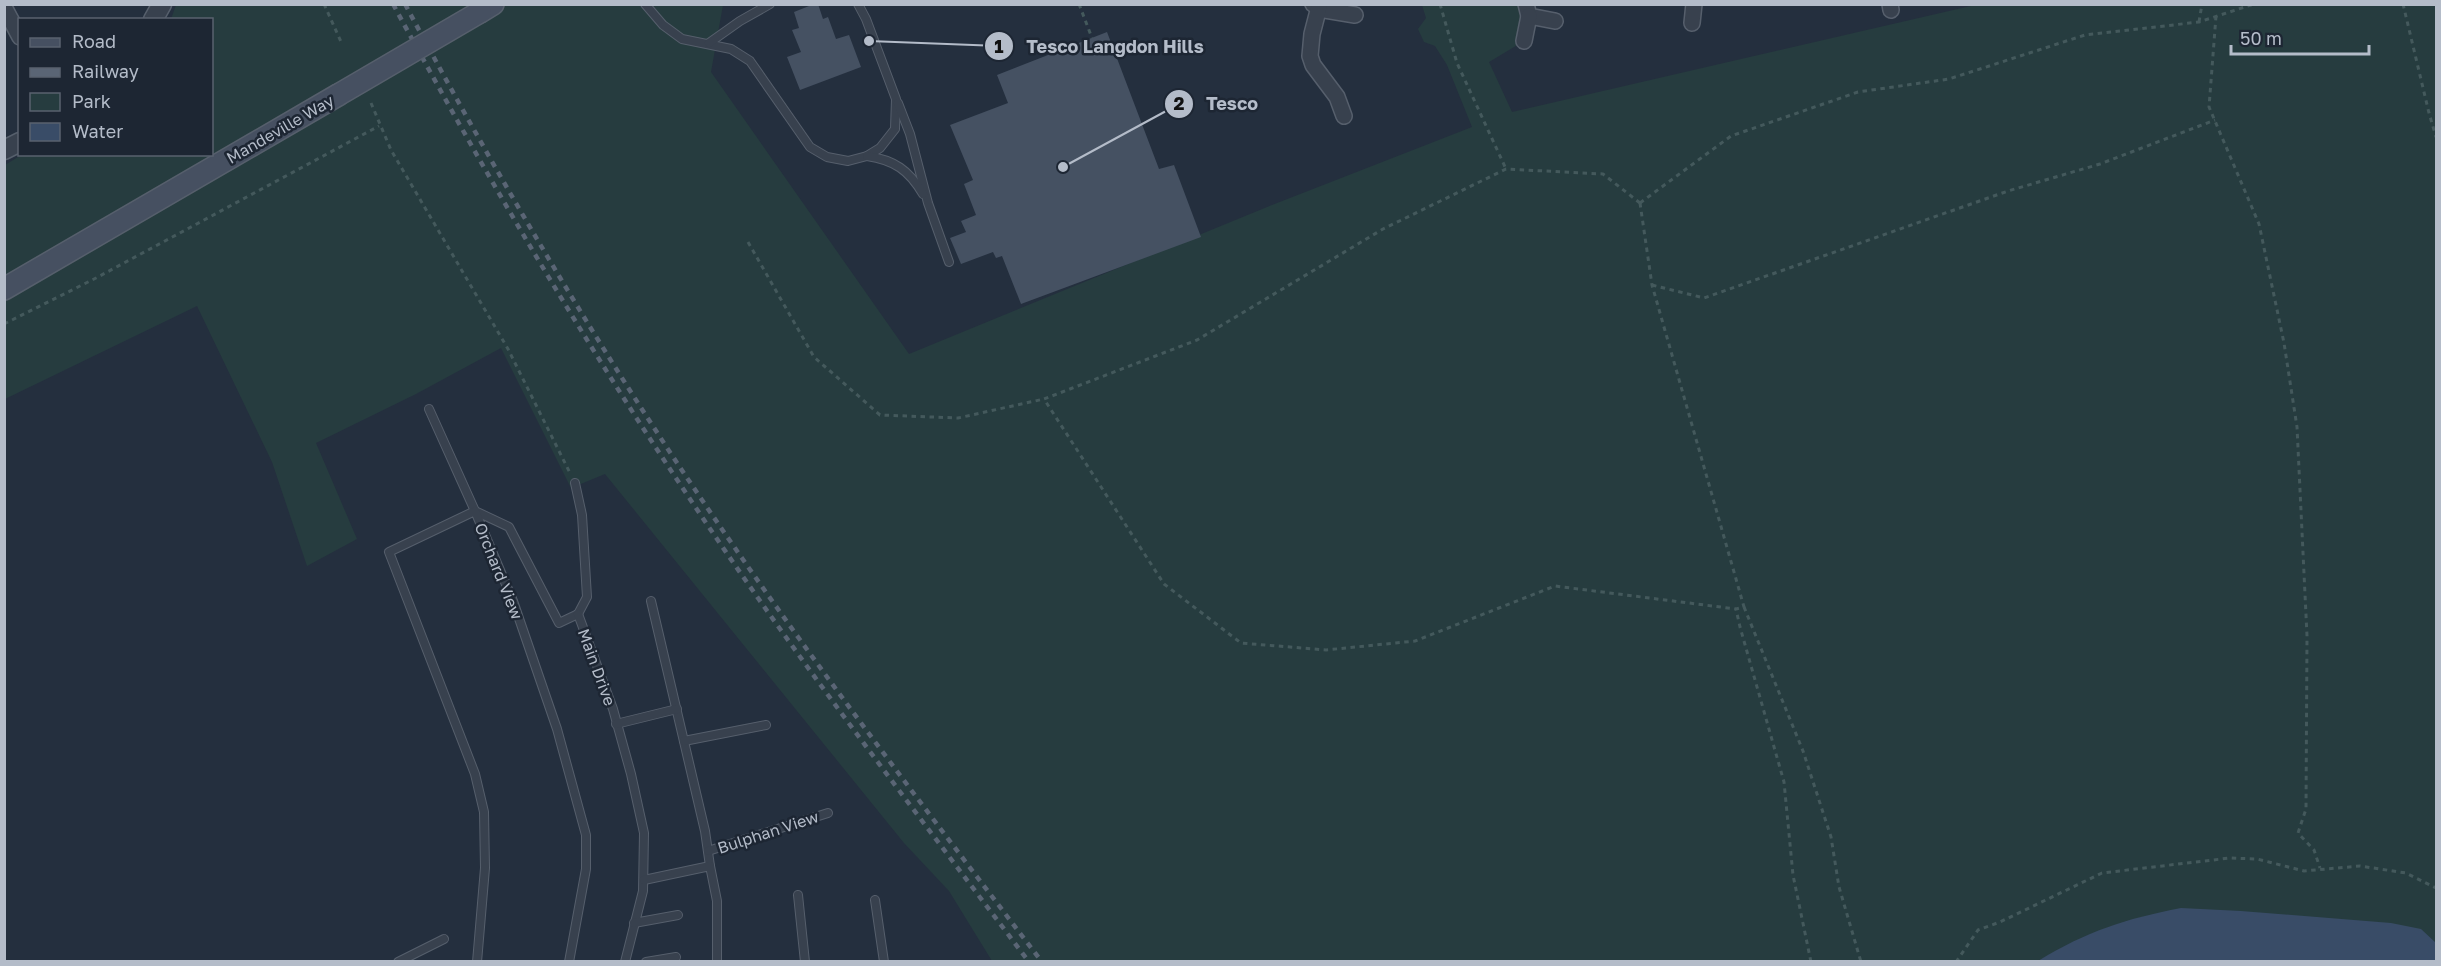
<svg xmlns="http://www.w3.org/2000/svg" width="2441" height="966" font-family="'Golos Text',sans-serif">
<rect width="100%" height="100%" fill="#242f3e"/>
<path fill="#263c3f" d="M176 5H723L711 72 909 354 1272 205 1472 127 1447 65 1435 46 1424 42 1418 29 1426 18 1422 5H1526L1524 41 1489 62 1512 112 1975 5H2436V961H992L949 891 904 843 605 474 571 488 501 348 416 394 316 443 357 539 307 566 272 462 197 306 5 399V165L23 154H212V20L171 19Z"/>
<path fill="#394c67" d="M2181 908 2241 911 2391 923 2421 929 2436 943V961H2038C2087 931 2125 919 2181 908Z"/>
<g fill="#455162">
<path d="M814 4H818L823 19 828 17 836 39 849 35 861 67 800 90 787 57 801 52 792 30 799 28 794 12Z"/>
<path d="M1107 32 1159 169 1174 165 1201 237 1021 304 1002 256 996 258 993 252 961 264 950 238 966 232 961 221 976 215 964 184 973 180 950 125 1008 103 997 75Z"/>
</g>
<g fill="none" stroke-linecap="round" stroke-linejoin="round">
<g stroke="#565f6c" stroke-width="10">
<g id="service">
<path d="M645 4 663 25 682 39 731 49 750 61 810 147 827 157 848 161 867 156 880 148 895 129 896 99 866 19 858 4"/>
<path d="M709 43 740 21 770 4"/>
<path d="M898 103 910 134 928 203 949 262"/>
<path d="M867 156C894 160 909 170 923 194"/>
<path d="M429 409 475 511 509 527 559 623 578 614"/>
<path d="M575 483 582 515 587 597 578 614"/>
<path d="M651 601 705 831 710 866"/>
<path d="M578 614 613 709 631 774 644 833 643 891 625 962"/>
<path d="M616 724 677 709"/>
<path d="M684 741 766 725"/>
<path d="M708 851 828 813"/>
<path d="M644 880 710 866 717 901V962"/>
<path d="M798 895 805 962"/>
<path d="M875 900 884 962"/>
<path d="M634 923 678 915"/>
<path d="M398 962 444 939"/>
<path d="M477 962 485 868 484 812 475 774 389 552 475 511 513 601 557 729 586 835V869L569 962"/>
<path d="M646 962 676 957"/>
</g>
</g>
<g stroke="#565f6c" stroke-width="18">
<g id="minor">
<path d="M1313 4 1325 10 1355 15"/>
<path d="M1526 4 1529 16 1555 21"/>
<path d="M1890 4 1891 10"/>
<path d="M4 7 20 37"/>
<path d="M1319 7 1312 34 1310 56 1313 65 1337 97 1344 116"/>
<path d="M1692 23 1694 4"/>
<path d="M1524 41 1529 16"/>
</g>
</g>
<g stroke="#565f6c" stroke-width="21">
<g id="tertiary">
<path d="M153 20 162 4"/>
<path d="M4 150 20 142"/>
</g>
</g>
<g stroke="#565f6c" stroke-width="24">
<g id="secondary">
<path d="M480 12 493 4"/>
<path d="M4 289 338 95"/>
</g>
</g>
<g stroke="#44595c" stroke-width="3" stroke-dasharray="4.5 4.5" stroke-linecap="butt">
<path d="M324 4 342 44"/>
<path d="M1079 4 1092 38"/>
<path d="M1440 4 1457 63 1506 169"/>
<path d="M2403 4 2429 113 2436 137"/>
<path d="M2216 16 2209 107 2259 224 2284 343 2297 427 2307 636 2306 809 2298 833 2314 850 2320 868"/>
<path d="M2199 22 2202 4"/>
<path d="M371 103 391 150 508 349 570 473"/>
<path d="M1640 203 1603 174 1506 169 1383 229 1197 340 1044 399 1164 584 1241 643 1326 650 1415 641 1555 586 1736 609"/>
<path d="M1640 203 1652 285 1744 607 1736 609 1740 627 1784 782 1793 875 1811 962"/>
<path d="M1640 203 1731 136 1858 92 1949 79 2085 35 2199 22 2254 4"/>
<path d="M748 242 814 357 880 415 958 418 1044 399"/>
<path d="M1652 285 1704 298 2008 191 2100 164 2215 120"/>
<path d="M4 324 96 278 379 126"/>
<path d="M1744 607 1803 751 1831 837 1839 887 1861 962"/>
<path d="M1956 962 1978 930 2000 922 2102 873 2230 858 2257 859 2304 871 2360 866 2406 873 2436 888"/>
</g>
<use href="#service" stroke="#38414e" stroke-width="8"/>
<use href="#minor" stroke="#38414e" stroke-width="15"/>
<use href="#tertiary" stroke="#38414e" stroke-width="18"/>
<use href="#secondary" stroke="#465061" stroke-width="21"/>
<g stroke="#5a6575" stroke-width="4.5" stroke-dasharray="6 6" stroke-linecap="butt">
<path d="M393 4C486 176 585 344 694 505 799 662 915 811 1029 962"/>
<path d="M405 4C496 174 594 341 702 500 809 658 926 810 1042 962"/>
</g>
<g stroke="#565f6c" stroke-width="24" stroke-linecap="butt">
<path id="secondary-bridge" d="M338 95 480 12"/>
</g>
<use href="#secondary-bridge" stroke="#465061" stroke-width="21"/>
</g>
<g text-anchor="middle" stroke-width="5" stroke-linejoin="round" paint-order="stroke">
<g font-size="16" fill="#b4bcc9" stroke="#1d2633">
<text transform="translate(280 129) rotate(-30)" y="6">Mandeville Way</text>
<text transform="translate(499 571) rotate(68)" y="6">Orchard View</text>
<text transform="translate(597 667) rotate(70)" y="6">Main Drive</text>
<text transform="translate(768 832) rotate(-18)" y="6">Bulphan View</text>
</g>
</g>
<path fill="none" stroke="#b4bcc9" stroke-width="2" d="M869 41L999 46M1063 167L1179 104"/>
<g fill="#b4bcc9" stroke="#1d2633" stroke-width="2">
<circle cx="869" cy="41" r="6"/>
<circle cx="1063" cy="167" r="6"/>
<circle cx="999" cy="46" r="15"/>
<circle cx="1179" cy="104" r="15"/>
</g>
<g font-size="18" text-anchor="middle" font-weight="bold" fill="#111">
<text x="999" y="53">1</text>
<text x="1179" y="110">2</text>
</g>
<g font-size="18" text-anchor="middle" font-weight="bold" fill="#b4bcc9" stroke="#1d2633" stroke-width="5" stroke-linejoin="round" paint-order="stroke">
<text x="1115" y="53">Tesco Langdon Hills</text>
<text x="1232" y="110">Tesco</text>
</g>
<rect width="2441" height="966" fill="none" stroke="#b4bcc9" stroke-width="12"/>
<rect x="18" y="18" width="195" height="138" fill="#1d2633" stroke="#59626f" stroke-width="1.5"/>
<rect x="30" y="38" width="30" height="9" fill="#465061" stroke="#59626f" stroke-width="1.5"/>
<text x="72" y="48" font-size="18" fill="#b4bcc9">Road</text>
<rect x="30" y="68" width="30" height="9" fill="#5a6575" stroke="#59626f" stroke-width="1.5"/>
<text x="72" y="78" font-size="18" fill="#b4bcc9">Railway</text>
<rect x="30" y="93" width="30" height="18" fill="#263c3f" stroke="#59626f" stroke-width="1.5"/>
<text x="72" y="108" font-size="18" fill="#b4bcc9">Park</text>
<rect x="30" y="123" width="30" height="18" fill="#394c67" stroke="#59626f" stroke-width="1.5"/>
<text x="72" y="138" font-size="18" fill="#b4bcc9">Water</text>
<path d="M2231 45v9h138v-9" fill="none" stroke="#b4bcc9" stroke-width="3"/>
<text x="2240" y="45" font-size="18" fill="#b4bcc9" stroke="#1d2633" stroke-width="4.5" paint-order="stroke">50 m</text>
</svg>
